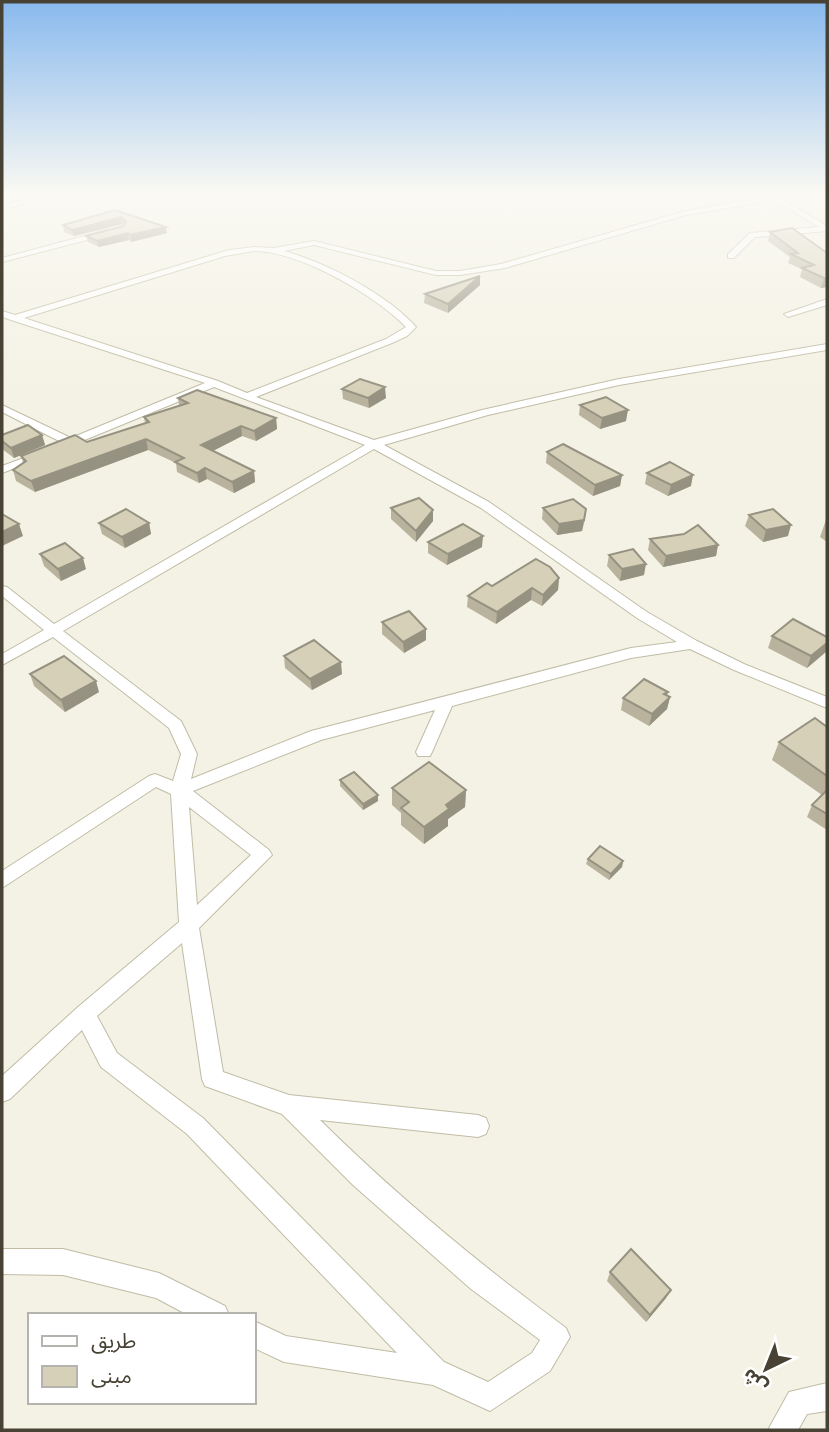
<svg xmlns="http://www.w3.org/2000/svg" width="829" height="1432" font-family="'Space Grotesk','Noto Sans Arabic',sans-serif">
<rect width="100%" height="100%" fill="#f4f2e4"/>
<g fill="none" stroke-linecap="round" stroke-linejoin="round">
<g stroke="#c0bca5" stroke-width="2">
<g id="street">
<path d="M45 193H56L2 210V206Z"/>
<path d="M764 193H772L827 226V231L755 237 734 258H728V254L750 233 819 227 774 200 686 215 505 268 460 275H436L314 245 284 251C325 262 387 294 416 327L407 336 392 343 256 397 374 440 482 410 619 379 827 344V350L619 385 488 415 384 445 489 502 647 612 697 641 744 664 827 697V708L734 670 690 649 631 658 452 706 432 752 430 756H418L416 752 435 710 321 740 193 791 269 850 272 855 199 928 223 1072 289 1095 478 1115 486 1118 489 1126 486 1134 478 1137 320 1120C397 1196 479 1264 566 1328L570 1337 550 1371 490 1411 433 1385 284 1362 254 1348V1321L286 1336 397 1353 187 1134 101 1067 82 1030 10 1099 2 1102V1076L78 1007 179 922 171 794 156 787 2 888V871L149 776 155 774 173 781 181 754 169 728 53 637 2 665V654L44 630 2 596V586L7 587 54 624 365 445 214 387 65 448H57L55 446 61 442 2 412V405L71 438 205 383 2 317V311L15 315 229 250 254 247 274 248 314 241 436 271H460L501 264 685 211 768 197ZM254 251C299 251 375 295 406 327L386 339 247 393 218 381 24 318 225 256ZM374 449 481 508 637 618 677 642 631 648 311 731 191 779 197 754 181 721 63 631ZM189 807 251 855 197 905ZM182 943 202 1079 205 1086 282 1114 353 1185 471 1289 540 1340 532 1353 488 1382 444 1362 203 1118 117 1053 97 1016Z"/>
<path d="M107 230 110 234 2 262V258Z"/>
<path d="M827 299V305L788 317 784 314Z"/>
<path d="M40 452 44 453V457L2 473V466Z"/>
<path d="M63 1249 159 1273 225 1306 229 1315H188L156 1298 63 1275 2 1274V1249Z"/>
<path d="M827 1383V1411L807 1414 798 1430H768L789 1392Z"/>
</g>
</g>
<use href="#street" fill="#fff" fill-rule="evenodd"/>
</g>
<g fill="#b9b39e">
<path d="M115 210 167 233 131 242 129 240 99 247 88 242 86 236 125 226 123 224 74 236 64 232 63 225Z"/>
<path d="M770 232 827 253V287L821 288 800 277 802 269 788 263 790 257 768 241Z"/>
<path d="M480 285 448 313 424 303 425 294Z"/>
<path d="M342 389 386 398 369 408 343 399Z"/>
<path d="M178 398 276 418 277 429 256 441 242 436 213 451 254 471 255 482 234 493 207 479 199 483 177 472 176 463 148 450 35 492 16 481 13 470 23 463 21 456 87 442 145 423 144 417 179 406Z"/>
<path d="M580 405 626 421 600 429 579 415Z"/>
<path d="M2 435H42L45 445 14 458 2 449Z"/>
<path d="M547 452 622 475 620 486 593 496 546 463Z"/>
<path d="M647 473 691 486 668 496 645 484Z"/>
<path d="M391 508 433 510V521L416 542 391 519Z"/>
<path d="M543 508 585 520 582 531 557 535 542 519Z"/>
<path d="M749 515 788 536 763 542 745 526Z"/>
<path d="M827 517V542L820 537Z"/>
<path d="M99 523H149L151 534 125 548 102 534Z"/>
<path d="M650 539 718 545 716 556 663 567 648 550Z"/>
<path d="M428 542 482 547 447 565 428 553Z"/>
<path d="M40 554 86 569 61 581 44 566Z"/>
<path d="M609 555 644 575 620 581 607 566Z"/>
<path d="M559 578 558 590 542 606 531 600 496 624 467 607 468 596 492 586Z"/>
<path d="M382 622 426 629V640L404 653 382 634Z"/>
<path d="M772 636 827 651 807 668 768 648Z"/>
<path d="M284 656 342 674 312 690 285 668Z"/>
<path d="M30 674 99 692 65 712 34 686Z"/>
<path d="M667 696 670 697 667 709 649 726 621 710 623 698Z"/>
<path d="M827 727V830L807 817 812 805 822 795 772 760 779 742Z"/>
<path d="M340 780 378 801 363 810 340 786Z"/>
<path d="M392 788 466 790 465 807 448 819V826L424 844 401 825V813L392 805Z"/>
<path d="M588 859 623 861 622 867 609 880 586 864Z"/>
<path d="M610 1272 666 1298 646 1322 607 1281Z"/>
</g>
<g fill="#969281">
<path d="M122 217 123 224 74 236 72 230Z"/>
<path d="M166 227 167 233 131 242 130 235Z"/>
<path d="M128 233 129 240 99 247 97 241Z"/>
<path d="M480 276V285L448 313V304Z"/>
<path d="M824 278H827V287L821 288Z"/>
<path d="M385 387 386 398 369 408 368 398Z"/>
<path d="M628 410 626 421 600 429 602 418Z"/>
<path d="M276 418 277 429 256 441 254 431Z"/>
<path d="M241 426 242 436 203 456 201 445Z"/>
<path d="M42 435 45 445 14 458 11 448Z"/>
<path d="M146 439 148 450 35 492 31 481Z"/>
<path d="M205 468 207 479 199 483 197 473Z"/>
<path d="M254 471 255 482 234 493 232 482Z"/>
<path d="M622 475 620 486 593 496 595 485Z"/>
<path d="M693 475 691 486 668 496 671 485Z"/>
<path d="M586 509 582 531 557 535 559 524Z"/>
<path d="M433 510V521L416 542V531Z"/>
<path d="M149 523 151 534 125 548 122 537Z"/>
<path d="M19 524 23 536 2 546V532Z"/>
<path d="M791 525 788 536 763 542 766 530Z"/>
<path d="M483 536 482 547 447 565 448 554Z"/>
<path d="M718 545 716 556 663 567 666 556Z"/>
<path d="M83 558 86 569 61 581 58 569Z"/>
<path d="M646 564 644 575 620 581 622 569Z"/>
<path d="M559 578 558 590 542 606 543 595Z"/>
<path d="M532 588 531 600 496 624 497 612Z"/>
<path d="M426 629V640L404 653 403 642Z"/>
<path d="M827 643V651L807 668 811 656Z"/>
<path d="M341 662 342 674 312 690 310 679Z"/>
<path d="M96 681 99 692 65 712 61 700Z"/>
<path d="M668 692 665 701 670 697 667 709 649 726 652 714 664 694Z"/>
<path d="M466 790 465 807 448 819V826L424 844V827L446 805Z"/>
<path d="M378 795V801L363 810V804Z"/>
<path d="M623 861 622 867 609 880 611 874Z"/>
<path d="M671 1290 666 1298 646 1322 650 1315Z"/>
</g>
<g fill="#d7d0b8" stroke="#969281" stroke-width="2">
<path d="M115 210 166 227 130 235 128 233 97 241 86 236 124 226 126 222 122 217 72 230 63 225Z"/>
<path d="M792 228 827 253V278H824L802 268 814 265 791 254 798 253 770 232Z"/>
<path d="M480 276 448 304 425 294Z"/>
<path d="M360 379 385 387 368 398 342 389Z"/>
<path d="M197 390 276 418 254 431 241 426 201 445 254 471 232 482 205 468 197 473 175 462 184 458 146 439 31 481 13 470 26 461 21 456 75 435 87 442 149 422 144 417 188 403 178 398Z"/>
<path d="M606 397 628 410 602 418 580 405Z"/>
<path d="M28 425 42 435 11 448 2 441V435Z"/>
<path d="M563 444 622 475 595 485 547 452Z"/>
<path d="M670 462 693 475 671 485 647 473Z"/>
<path d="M419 498 433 510 416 531 391 508Z"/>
<path d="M573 499 586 509 584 520 559 524 543 508Z"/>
<path d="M126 509 149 523 122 537 99 523Z"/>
<path d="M773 509 791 525 766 530 749 515Z"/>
<path d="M2 514 19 524 2 532Z"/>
<path d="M463 524 483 536 448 554 428 542Z"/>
<path d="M698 525 718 545 666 556 650 539 684 534Z"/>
<path d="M65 543 83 558 58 569 40 554Z"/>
<path d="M633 549 646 564 622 569 609 555Z"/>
<path d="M536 559 550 567 559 578 543 595 532 588 497 612 468 596 487 583 492 586Z"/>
<path d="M409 611 426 629 403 642 382 622Z"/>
<path d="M793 619 827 637V643L811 656 772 636Z"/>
<path d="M314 640 341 662 310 679 284 656Z"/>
<path d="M64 656 96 681 61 700 30 674Z"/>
<path d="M644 679 668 692 664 694 670 697 652 714 623 698Z"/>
<path d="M815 718 827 727V776L779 742Z"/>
<path d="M429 762 466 790 446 805 449 809 424 827 401 808 409 802 392 788Z"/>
<path d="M354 772 378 795 363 804 340 780Z"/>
<path d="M827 790V814L812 805Z"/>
<path d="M600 846 623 861 611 874 588 859Z"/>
<path d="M631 1249 671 1290 650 1315 610 1272Z"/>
</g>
<linearGradient id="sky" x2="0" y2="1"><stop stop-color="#88b9ee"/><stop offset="0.49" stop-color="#faf9f3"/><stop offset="1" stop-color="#faf9f3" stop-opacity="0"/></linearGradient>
<rect width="829" height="394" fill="url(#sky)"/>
<rect width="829" height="1432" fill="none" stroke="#474233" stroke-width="7"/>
<rect x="28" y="1313" width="228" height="91" fill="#ffffff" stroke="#b5b3ad" stroke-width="2"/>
<rect x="42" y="1336" width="35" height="10" fill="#ffffff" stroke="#b5b3ad" stroke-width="2"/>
<text x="91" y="1348" font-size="21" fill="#474233">طريق</text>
<rect x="42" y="1366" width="35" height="21" fill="#d7d0b8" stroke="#b5b3ad" stroke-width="2"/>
<text x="91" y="1383" font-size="21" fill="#474233">مبنى</text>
<g transform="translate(766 1369) rotate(223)" stroke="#ffffff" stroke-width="5" paint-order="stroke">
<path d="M0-5L12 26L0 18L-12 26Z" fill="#474233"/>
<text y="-10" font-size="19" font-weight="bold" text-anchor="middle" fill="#474233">ش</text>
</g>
</svg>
